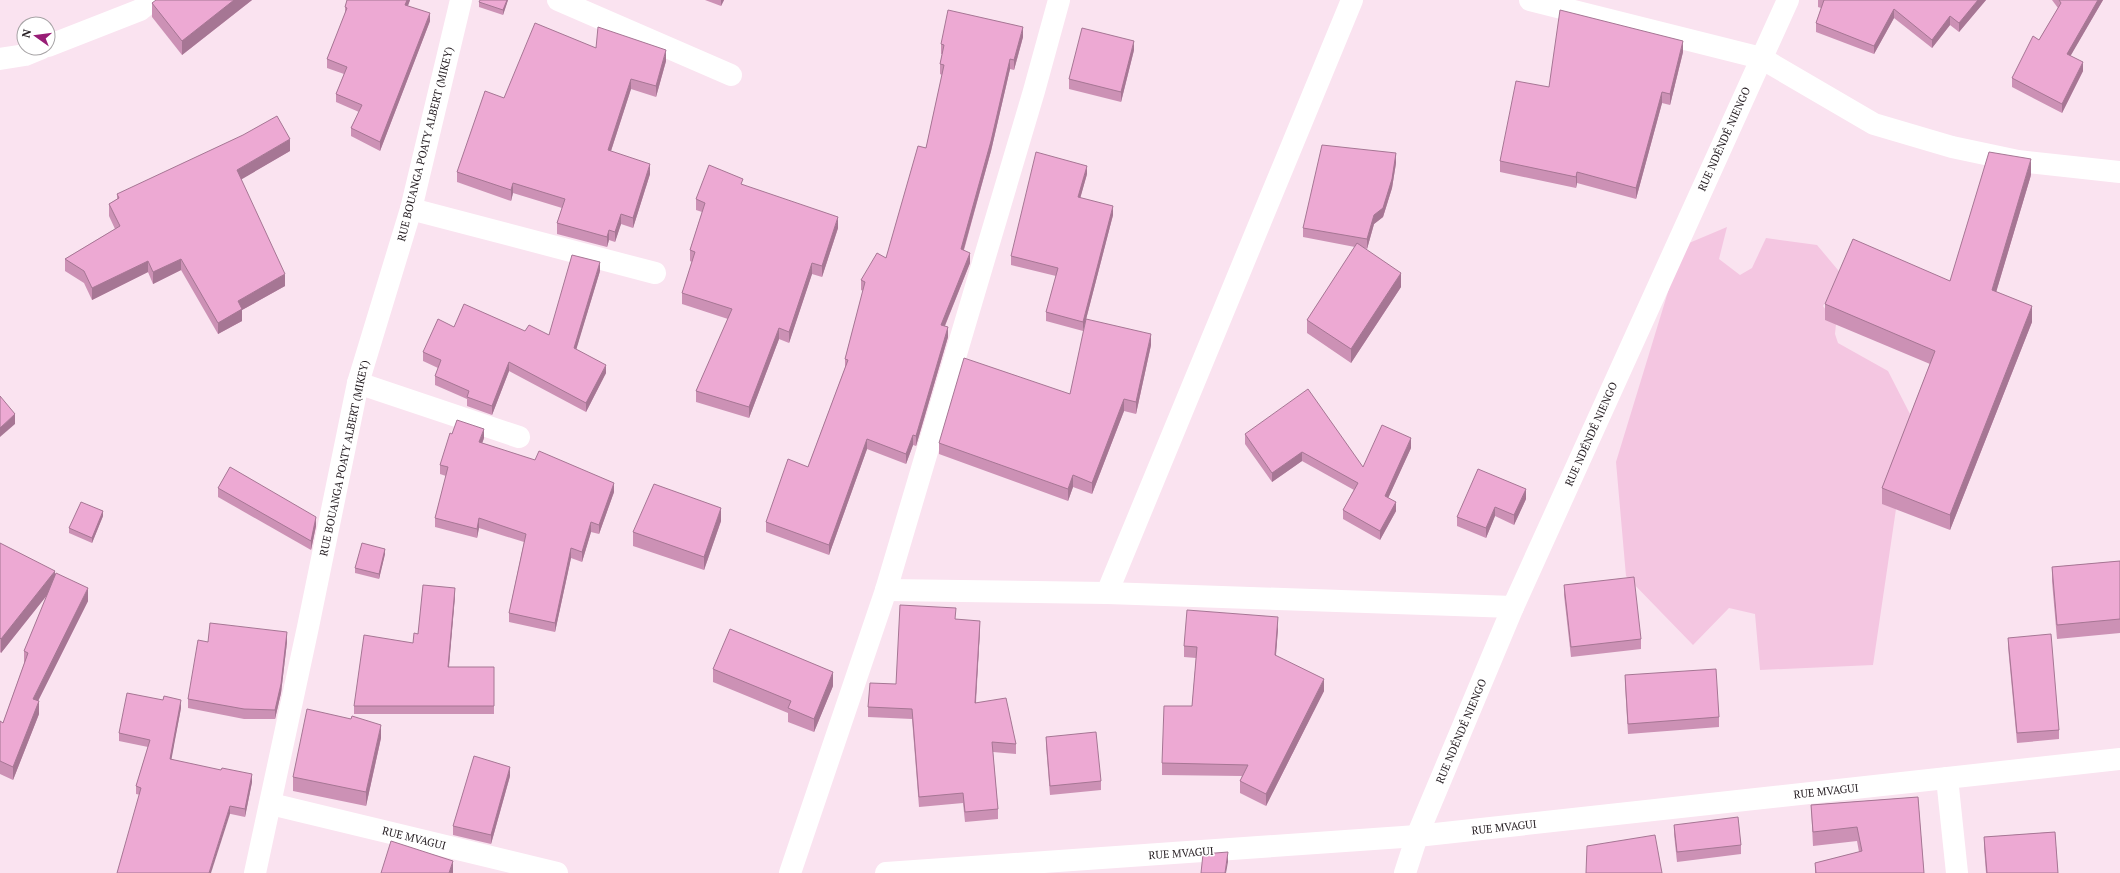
<svg xmlns="http://www.w3.org/2000/svg" width="2120" height="873" font-family="'PT Serif',serif">
<rect width="100%" height="100%" fill="#fae3f0"/>
<path fill="#f4c6e1" d="M1727 227 1719 259 1740 275 1752 268 1766 238 1817 245 1843 276 1823 306 1836 324 1835 334 1838 343 1888 371 1910 414 1873 665 1760 670 1755 614 1729 608 1693 645 1626 576 1616 462 1682 246Z"/>
<g fill="none" stroke-linecap="round" stroke-linejoin="round">
<g stroke="#fff" stroke-width="22">
<path d="M558 0 731 75"/>
<path d="M1530 0 1761 58 1874 124 1952 147 2018 161 2120 172"/>
<path d="M48 46 140 10 152 0"/>
<path d="M0 59 25 55 42 48"/>
<path d="M411 209 655 273"/>
<path d="M358 383 519 437"/>
<path d="M886 590 1107 593 1513 607"/>
<path d="M1107 593 1352 0"/>
<path d="M1947 778 1957 873"/>
<path d="M271 804 557 873"/>
<path d="M255 873 308 627 358 383 411 209 461 0"/>
<path d="M790 873 886 590 1034 91 1059 0"/>
<path d="M886 873 1417 836 2120 759"/>
<path d="M1405 873 1417 836 1513 607 1788 0"/>
</g>
</g>
<g fill="#cc91b5">
<path d="M252 0 182 55 152 17V3Z"/>
<path d="M347 0H410L408 6 430 21 380 151 351 136V128L359 112 336 102V94L344 74 327 68V59L345 14V7Z"/>
<path d="M508 0 503 15 479 7V2Z"/>
<path d="M705 0H724L721 6Z"/>
<path d="M1818 0H1986L1959 32 1950 25 1932 48 1894 18 1874 54 1816 32V23L1821 8 1818 7Z"/>
<path d="M2052 0H2103L2070 56 2083 71 2062 113 2012 87V78L2039 40 2058 8Z"/>
<path d="M1023 37 1014 70 1010 69 991 151 964 250 970 263 945 326 948 337 916 446 913 445 906 464 867 449 829 555 766 532V522L808 467 845 368V359L863 291 861 290V280L886 258 926 148 942 75 940 74V64L942 54H941V44Z"/>
<path d="M596 48 666 61 656 97 631 89 611 151 650 174 633 228 621 224 615 242 609 240 607 247 557 234V223L562 208 513 193 511 201 457 182V172L504 98Z"/>
<path d="M1134 50 1121 102 1069 89V79Z"/>
<path d="M1683 52 1670 105 1662 103 1636 199 1577 183 1576 188 1500 172V161L1549 87Z"/>
<path d="M290 151 241 179 285 286 242 310V321L218 334 181 270 153 284 148 272 92 300 84 283 65 271V259L115 229 109 216V204L117 199V194Z"/>
<path d="M1396 163 1392 188 1383 217 1374 224 1367 249 1364 248 1401 287 1351 363 1307 333V320L1355 247 1303 237V228Z"/>
<path d="M1087 174 1080 198 1113 215 1083 331 1046 321V312L1056 276 1011 265V256Z"/>
<path d="M2031 175 1996 292 2032 322 1950 530 1882 504V488L1930 364 1825 320V304L1950 281Z"/>
<path d="M743 185 838 228 822 277 812 274 789 343 779 339 749 418 696 402V391L728 319 682 304V293L692 262 690 261V250L702 212 696 210V199Z"/>
<path d="M600 271 576 349 606 373 586 412 509 371 492 415 467 406V399L435 385V376L438 368 423 361V352L454 327 525 331 549 335Z"/>
<path d="M1151 345 1136 414 1124 411 1092 494 1073 487 1068 501 939 454V443L1070 394Z"/>
<path d="M1245 434 1363 467 1411 448 1388 498 1396 511 1380 540 1343 519V510L1354 490 1302 461 1272 482 1245 444Z"/>
<path d="M484 438 482 443 614 492 599 534 591 532 582 562 571 558 555 632 509 622V613L524 542 479 528 477 538 435 527V518L446 476 440 474V465Z"/>
<path d="M218 488 316 526 311 550 218 497Z"/>
<path d="M1526 499 1514 525 1495 516 1486 538 1457 526V517Z"/>
<path d="M103 516 92 543 69 533V528Z"/>
<path d="M721 521 704 570 633 546V532Z"/>
<path d="M0 543 55 576 88 601 38 701 39 714 13 780 0 774V721L3 723 24 664V651L48 594 1 653 0 652Z"/>
<path d="M385 554 379 579 355 573V568Z"/>
<path d="M2120 561V633L2057 639 2052 581V567Z"/>
<path d="M1564 585 1641 639V649L1571 657 1564 595Z"/>
<path d="M455 596 449 667H494V714H354V706L413 643 418 634Z"/>
<path d="M956 619 980 630 976 703 1016 744V754L993 752 998 809V819L965 822 963 803 919 807 912 719 868 717V707L896 684Z"/>
<path d="M1278 628 1276 656 1324 691 1266 806 1240 793V781L1242 776 1162 775V763L1192 706 1196 658 1184 657V646Z"/>
<path d="M2008 638 2059 730V739L2017 743 2008 647Z"/>
<path d="M208 642H287L281 693 275 719H244L188 708V699Z"/>
<path d="M713 669 833 686 814 732 788 722V713L713 682Z"/>
<path d="M1625 675 1719 717V727L1628 734 1625 685Z"/>
<path d="M181 708 171 759 252 782 245 817 136 794V786L148 747 119 741V733Z"/>
<path d="M1046 737 1101 781V790L1050 795 1046 746Z"/>
<path d="M381 738 366 806 293 791V777Z"/>
<path d="M510 776 491 844 453 835V826Z"/>
<path d="M1918 797 1924 873H1815V863L1859 852 1857 841 1813 846 1811 805Z"/>
<path d="M1674 825 1741 845V854L1677 862 1674 834Z"/>
<path d="M2055 832 2058 873H1986L1984 847V837Z"/>
</g>
<g fill="#a67694">
<path d="M234 0H252L182 55V41Z"/>
<path d="M407 0H410L405 13V5Z"/>
<path d="M507 0H508L503 15V10Z"/>
<path d="M721 0H724L721 6Z"/>
<path d="M1978 0H1986L1959 32V23Z"/>
<path d="M2098 0H2103L2067 62V54Z"/>
<path d="M1894 9V18L1874 54V46Z"/>
<path d="M430 13V21L380 151V142Z"/>
<path d="M1950 16V25L1932 48V40Z"/>
<path d="M1023 27V37L1014 70V60Z"/>
<path d="M1134 41V50L1121 102V92Z"/>
<path d="M1683 41V52L1670 105V94Z"/>
<path d="M666 50V61L656 97V86Z"/>
<path d="M1010 59V69L991 151 961 259V249Z"/>
<path d="M2083 62V71L2062 113V104Z"/>
<path d="M631 79V89L608 160V150Z"/>
<path d="M1662 92V103L1636 199V188Z"/>
<path d="M290 139V151L237 182V170Z"/>
<path d="M1396 153V163L1392 188 1383 217 1374 224 1367 249V239L1374 215Z"/>
<path d="M2031 159V175L1992 306V290Z"/>
<path d="M650 164V174L633 228V218Z"/>
<path d="M1087 166V174L1078 206V197Z"/>
<path d="M1577 172V183L1576 188V177Z"/>
<path d="M513 183V193L511 201V190Z"/>
<path d="M1113 206V215L1083 331V322Z"/>
<path d="M621 214V224L615 242V232Z"/>
<path d="M838 217V228L822 277V266Z"/>
<path d="M609 230V240L607 247V237Z"/>
<path d="M970 253V263L941 335V325Z"/>
<path d="M181 259V270L153 284V272Z"/>
<path d="M148 261V272L92 300V288Z"/>
<path d="M600 262V271L574 357V348Z"/>
<path d="M812 263V274L789 343V332Z"/>
<path d="M1401 273V287L1351 363V349Z"/>
<path d="M285 274V286L242 310V321L218 334V323L238 301Z"/>
<path d="M2032 306V322L1950 530V515Z"/>
<path d="M948 327V337L916 446V436Z"/>
<path d="M779 328V339L749 418V407Z"/>
<path d="M1151 334V345L1136 414V402Z"/>
<path d="M509 362V371L492 415V406Z"/>
<path d="M606 365V373L586 412V403Z"/>
<path d="M1124 399V411L1092 494V483Z"/>
<path d="M15 414V424L0 437V428Z"/>
<path d="M484 429V438L479 452V442Z"/>
<path d="M913 435V445L906 464V454Z"/>
<path d="M1411 438V448L1385 505V496Z"/>
<path d="M867 439V449L829 555V545Z"/>
<path d="M1302 452V461L1272 482V473Z"/>
<path d="M1073 475V487L1068 501V489Z"/>
<path d="M614 483V492L599 534V525Z"/>
<path d="M1526 489V499L1514 525V515Z"/>
<path d="M1396 502V511L1380 540V531Z"/>
<path d="M1495 507V516L1486 538V528Z"/>
<path d="M721 508V521L704 570V557Z"/>
<path d="M103 511V516L92 543V538Z"/>
<path d="M316 517V526L311 550V541Z"/>
<path d="M479 518V528L477 538V529Z"/>
<path d="M591 522V532L582 562V552Z"/>
<path d="M571 548V558L555 632V623Z"/>
<path d="M385 549V554L379 579V574Z"/>
<path d="M55 571V585L1 653V639Z"/>
<path d="M88 588V601L33 711V699Z"/>
<path d="M455 588V596L448 676V667Z"/>
<path d="M1278 617V628L1275 666V655Z"/>
<path d="M980 621V630L975 712V703Z"/>
<path d="M287 632V642L281 693 275 719V710Z"/>
<path d="M833 672V686L814 732V719Z"/>
<path d="M1324 679V691L1266 806V794Z"/>
<path d="M181 700V708L170 767V759Z"/>
<path d="M39 701V714L13 780V767Z"/>
<path d="M381 725V738L366 806V792Z"/>
<path d="M510 767V776L491 844V835Z"/>
<path d="M252 774V782L245 817V809Z"/>
<path d="M230 806V814L211 873H209Z"/>
<path d="M1228 852V862L1226 873H1225Z"/>
<path d="M453 861V873H449Z"/>
</g>
<g fill="#eda9d3" stroke="#a67694">
<path d="M156 0H234L182 41 152 3Z"/>
<path d="M347 0H407L405 5 430 13 380 142 351 128 362 105 336 94 347 67 327 59 347 8 345 7Z"/>
<path d="M480 0H507L503 10 479 2Z"/>
<path d="M1824 0H1978L1959 23 1950 16 1932 40 1894 9 1874 46 1816 23Z"/>
<path d="M2059 0H2098L2067 54 2083 62 2062 104 2012 78 2033 36 2039 40 2061 3Z"/>
<path d="M948 10 1023 27 1014 60 1010 59 991 141 961 249 970 253 941 325 948 327 916 436 913 435 906 454 867 439 829 545 766 522 788 459 808 467 848 360 845 359 865 282 861 280 877 253 886 258 918 146 926 148 944 65 940 64 944 45 941 44Z"/>
<path d="M1560 10 1683 41 1670 94 1662 92 1636 188 1577 172 1576 177 1500 161 1516 81 1549 87Z"/>
<path d="M535 23 596 48 598 27 666 50 656 86 631 79 608 150 650 164 633 218 621 214 615 232 609 230 607 237 557 223 565 199 513 183 511 190 457 172 485 91 504 98Z"/>
<path d="M1082 28 1134 41 1121 92 1069 79Z"/>
<path d="M277 116 290 139 237 170 285 274 238 301 242 309 218 323 181 259 153 272 148 261 92 288 84 271 65 259 120 226 109 204 119 198 117 194 243 135Z"/>
<path d="M1322 145 1396 153 1392 179 1383 208 1374 215 1367 239 1303 228Z"/>
<path d="M1036 152 1087 166 1078 197 1113 206 1083 322 1046 312 1058 268 1011 256Z"/>
<path d="M1989 152 2031 159 1992 290 2032 306 1950 515 1882 488 1935 351 1825 304 1853 239 1950 281Z"/>
<path d="M709 165 743 179 741 184 838 217 822 266 812 263 789 332 779 328 749 407 696 391 732 309 682 293 695 252 690 250 705 203 696 199Z"/>
<path d="M1357 243 1401 273 1351 349 1307 320Z"/>
<path d="M572 255 600 262 574 348 606 365 586 403 509 362 492 406 467 397 469 391 435 376 441 360 423 352 438 319 454 327 464 304 525 331 529 325 549 335Z"/>
<path d="M1086 319 1151 334 1136 402 1124 399 1092 483 1073 475 1068 489 939 443 964 358 1070 394Z"/>
<path d="M1308 389 1363 467 1382 425 1411 438 1385 496 1396 502 1380 531 1343 510 1358 483 1302 452 1272 473 1245 434Z"/>
<path d="M0 396 15 414 0 428Z"/>
<path d="M457 420 484 429 479 442 535 460 539 451 614 483 599 525 591 522 582 552 571 548 555 623 509 613 526 534 479 518 477 529 435 518 448 467 440 465 450 433 452 434Z"/>
<path d="M230 467 316 517 311 541 218 488Z"/>
<path d="M1478 469 1526 489 1514 515 1495 507 1486 528 1457 517Z"/>
<path d="M654 484 721 508 704 557 633 532Z"/>
<path d="M81 502 103 511 92 538 69 528Z"/>
<path d="M0 543 55 571 1 639 0 638Z"/>
<path d="M362 543 385 549 379 574 355 568Z"/>
<path d="M2120 561V619L2057 625 2052 567Z"/>
<path d="M56 573 88 588 33 699 39 701 13 767 0 761V721L3 723 28 653 24 651Z"/>
<path d="M1634 577 1641 639 1571 647 1564 585Z"/>
<path d="M423 585 455 588 448 667H494V706H354L364 635 413 643 414 633 418 634Z"/>
<path d="M900 605 956 608 955 619 980 621 975 703 1006 698 1016 744 992 742 998 809 965 812 963 793 919 797 912 709 868 707 870 683 896 684Z"/>
<path d="M1187 610 1278 617 1275 655 1324 679 1266 794 1240 781 1248 765 1162 763 1164 706H1192L1197 647 1184 646Z"/>
<path d="M210 623 287 632 281 684 275 710 244 709 188 699 198 640 208 642Z"/>
<path d="M730 629 833 672 814 719 788 708 791 701 713 669Z"/>
<path d="M2051 634 2059 730 2017 733 2008 638Z"/>
<path d="M1716 669 1719 717 1628 724 1625 675Z"/>
<path d="M127 693 163 700 164 696 181 700 170 759 221 770 222 768 252 774 245 809 230 806 209 873H117L141 788 136 786 150 740 119 733Z"/>
<path d="M307 709 351 719 352 716 381 725 366 792 293 777Z"/>
<path d="M1096 732 1101 781 1050 786 1046 737Z"/>
<path d="M474 756 510 767 491 835 453 826Z"/>
<path d="M1918 797 1924 873H1816L1815 863 1862 851 1857 827 1813 832 1811 805Z"/>
<path d="M1738 817 1741 845 1677 852 1674 825Z"/>
<path d="M2055 832 2058 873H1987L1984 837Z"/>
<path d="M1655 835 1662 873H1586L1587 846Z"/>
<path d="M391 841 453 861 449 873H381Z"/>
<path d="M1228 852 1225 873H1201L1203 854Z"/>
</g>
<g text-anchor="middle" stroke-width="3" stroke-linejoin="round" paint-order="stroke">
<g font-size="11" fill="#241c21" stroke="#fff">
<text transform="translate(1724 139) rotate(-66)" y="4">RUE NDÉNDÉ NIENGO</text>
<text transform="translate(425 144) rotate(-76)" y="4">RUE BOUANGA POATY ALBERT (MIKEY)</text>
<text transform="translate(1591 434) rotate(-66)" y="4">RUE NDÉNDÉ NIENGO</text>
<text transform="translate(344 458) rotate(-78)" y="4">RUE BOUANGA POATY ALBERT (MIKEY)</text>
<text transform="translate(1461 731) rotate(-67)" y="4">RUE NDÉNDÉ NIENGO</text>
<text transform="translate(1826 791) rotate(-6)" y="4">RUE MVAGUI</text>
<text transform="translate(1504 827) rotate(-6)" y="4">RUE MVAGUI</text>
<text transform="translate(414 838) rotate(14)" y="4">RUE MVAGUI</text>
<text transform="translate(1181 853) rotate(-4)" y="4">RUE MVAGUI</text>
</g>
</g>
<g transform="translate(36 36) rotate(284)"><circle r="19" fill="#ffffff" stroke="#a7a4a6"/>
<path d="M0-3L7 15L0 10L-7 15Z" fill="#981d76"/>
<text y="-6" font-size="11" font-weight="bold" text-anchor="middle" fill="#241c21">N</text>
</g>
</svg>
